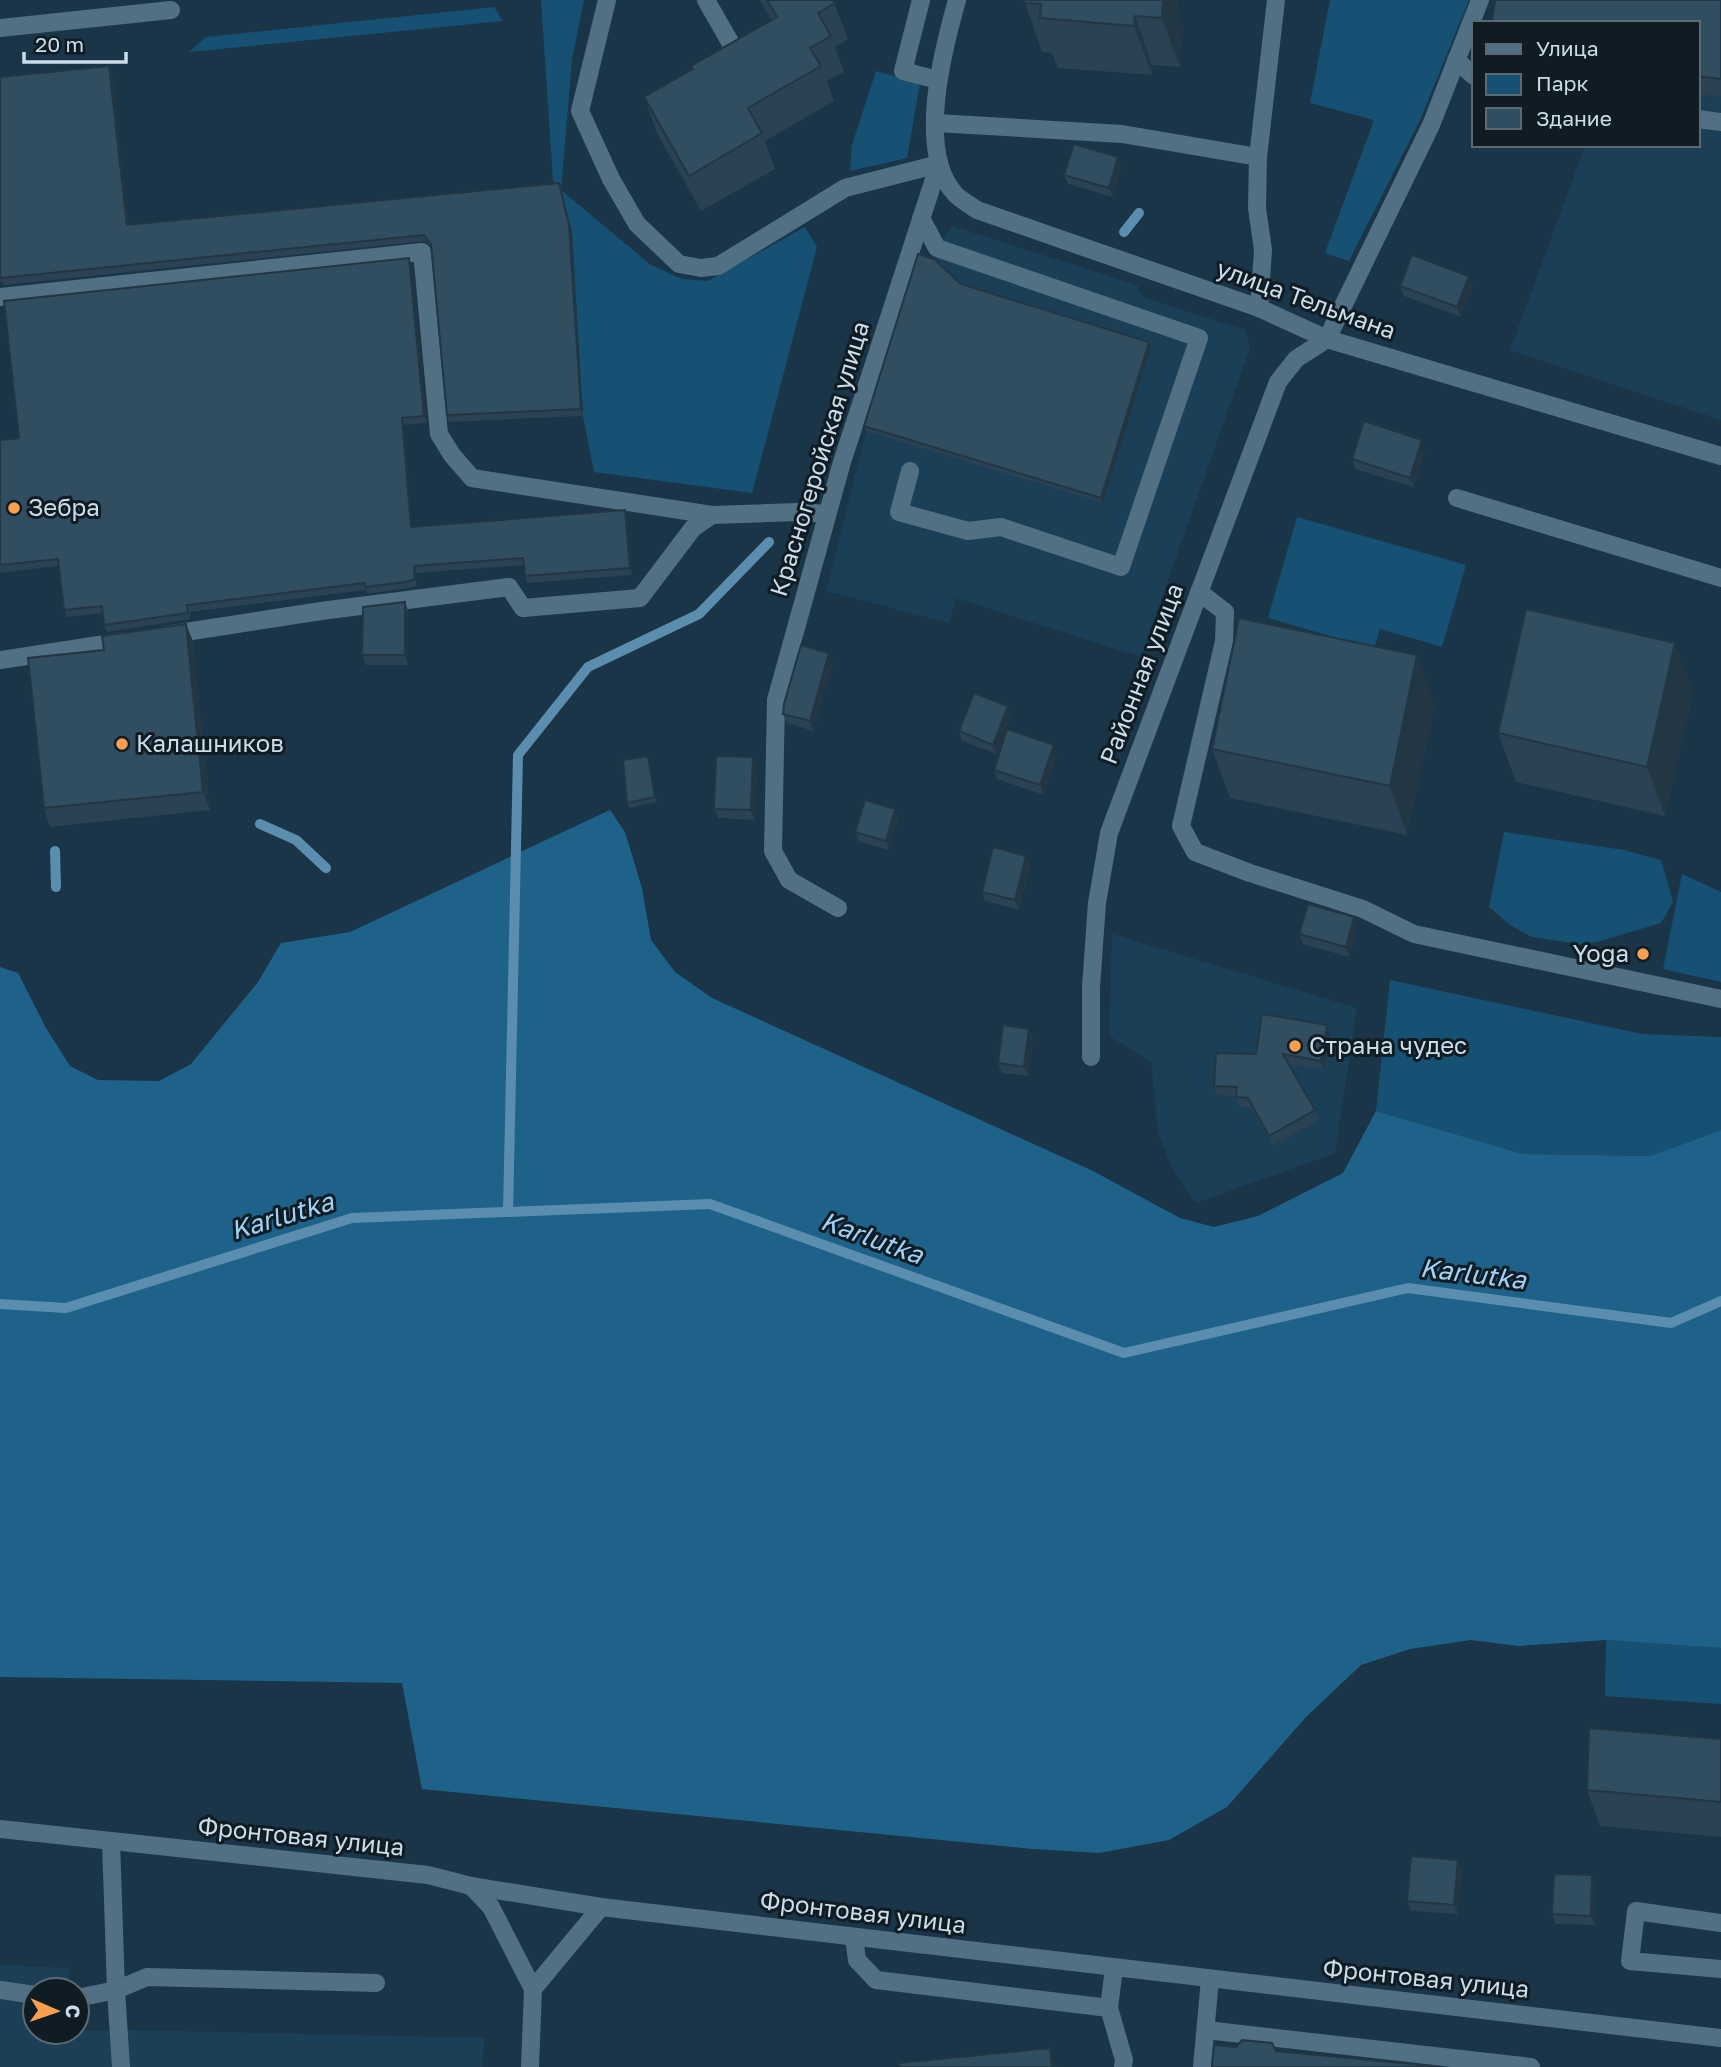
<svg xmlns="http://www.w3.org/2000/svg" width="1721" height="2067" font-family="'Golos Text',sans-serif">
<rect width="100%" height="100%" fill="#1a3548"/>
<g fill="#1b3f56">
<path d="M1721 0V420L1510 350 1584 149 1575 145H1698V23H1501Z"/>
<path d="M952 226 1137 285 1142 297 1245 330 1250 348 1141 657 956 598 949 623 826 591 866 431 918 258 936 263 937 248Z"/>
<path d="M1112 934 1357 1008 1335 1153 1196 1203 1173 1170 1158 1133 1151 1062 1109 1036Z"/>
<path d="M0 1965 69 1968V1990H35V2032L131 2030 485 2038 482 2067H0Z"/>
</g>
<g fill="#165174">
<path d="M541 0H584L572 59 561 190 651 265 682 279 708 281 805 227 817 247 752 493 594 472 583 416 561 189 553 180Z"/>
<path d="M1330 0H1469L1420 120 1349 261 1325 253 1374 120 1310 103Z"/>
<path d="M494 7 503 21 189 52 206 37Z"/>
<path d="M876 71 920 83 907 158 850 171 852 145Z"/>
<path d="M1297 517 1466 565 1442 647 1380 629 1374 649 1268 618Z"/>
<path d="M1504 832 1624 850 1661 860 1673 902 1661 923 1587 945 1532 937 1510 925 1489 907Z"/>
<path d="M1682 874 1721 892V982L1663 969Z"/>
<path d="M1390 980 1642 1034 1721 1037V1130L1652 1156 1523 1154 1376 1111Z"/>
<path d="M1606 1640 1721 1648V1704L1605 1696Z"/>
</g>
<path fill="#1e628a" d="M610 810 625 832 642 888 651 940 675 972 712 998 1093 1171 1180 1218 1214 1227 1258 1216 1343 1173 1376 1111 1523 1154 1651 1156 1721 1130V1648L1606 1640 1518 1646 1471 1640 1410 1649 1361 1665 1306 1717 1227 1807 1169 1840 1099 1853 1033 1849 422 1789 402 1683 0 1677V967L18 973 46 1028 70 1066 98 1080 159 1081 191 1064 258 982 281 943 350 932Z"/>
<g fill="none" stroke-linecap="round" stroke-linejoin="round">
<g stroke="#5b8eae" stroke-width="10">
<path d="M1124 232 1139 213"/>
<path d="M260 824 296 840 326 868"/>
<path d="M55 851 56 887"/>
<path d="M508 1212 518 755 588 667 699 614 769 542"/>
<path d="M0 1304 66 1308 352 1218 710 1204 1124 1353 1408 1288 1671 1323 1721 1301"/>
</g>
<g stroke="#527084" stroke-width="18">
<path d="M607 0 580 111 611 179 637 224 679 264 701 268 718 266 845 188 939 164"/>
<path d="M706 0 742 63"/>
<path d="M921 0 903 71 938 80"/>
<path d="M0 28 171 10"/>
<path d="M1456 60 1474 76"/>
<path d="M1698 119 1721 122"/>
<path d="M936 123 1122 134 1258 157"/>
<path d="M0 297 422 252 439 434 452 455 472 478 712 515"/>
<path d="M1259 308 1263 250 1257 208 1258 157 1276 0"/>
<path d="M910 471 899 512 968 531 1001 527 1121 567 1199 338 937 248 921 218"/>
<path d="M1457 498 1721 578"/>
<path d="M1199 592 1225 612 1224 641 1181 826 1195 852 1250 873 1363 909 1414 934 1721 999"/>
<path d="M166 635 321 611 509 587 523 608 640 598 693 528 712 515 798 512 826 514"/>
<path d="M0 660 125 641"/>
<path d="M838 908 789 880 773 851 776 700 842 462 939 164"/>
<path d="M1091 1057V987L1097 903 1109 833 1278 382 1296 359 1327 339 1431 125 1480 0"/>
<path d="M111 1842 116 1990 121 2067"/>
<path d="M1721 1923 1636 1911 1630 1961 1721 1969"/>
<path d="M854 1937 857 1960 876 1980 1109 2008 1124 2060 1123 2067"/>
<path d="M0 1990 35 1995"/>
<path d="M77 1998 116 1990 147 1977 376 1983"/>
<path d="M1109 2008 1114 1968"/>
<path d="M1206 2030 1531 2067"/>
<path d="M1202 2067 1210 1979"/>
</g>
<g stroke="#527084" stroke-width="18">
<path d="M957 0C943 50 916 151 955 194 961 200 970 205 977 210L1259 308 1327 339 1721 456"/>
<path d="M0 1829 428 1875 471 1886 601 1907 1721 2038"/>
<path d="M471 1886 491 1907 533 1989 530 2067"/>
<path d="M533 1989 601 1907"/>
</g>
</g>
<g fill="#2a4253">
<path d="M760 0H833L848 39 835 47 844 72 827 81 834 101 765 141 775 169 701 211 657 133 644 97 693 70 691 66 771 20Z"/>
<path d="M1024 0H1178L1177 9 1183 27 1180 67 1152 65V75L1058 68 1052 53 1042 52Z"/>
<path d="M1721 0V97L1698 94V23Z"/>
<path d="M112 72 129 225 561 189 572 232 583 416 449 422 447 415 431 248 426 241 4 285 2 282H0V77Z"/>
<path d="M1118 157 1122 166 1113 197 1068 184 1064 175Z"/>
<path d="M412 265 427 423 404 425 412 527 627 517 632 575 527 583 525 576 524 565 416 573 417 586 408 588 367 594 366 590 190 612V619L107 632 104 625 103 613 67 617 64 610 58 566 0 573V440L19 438Z"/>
<path d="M961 284 1151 347 1103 503 866 431 864 426Z"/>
<path d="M1400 286H1473L1461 317 1404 296Z"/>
<path d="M1425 450 1414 487 1355 469 1352 459Z"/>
<path d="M405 602 408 611V665H366L362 655Z"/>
<path d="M186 624 193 642 210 810 50 827 44 808 104 650Z"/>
<path d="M829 653 833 663 813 731 787 723 783 714Z"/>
<path d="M1693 692 1665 816 1516 782 1498 733Z"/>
<path d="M1435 704 1407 835 1230 798 1212 749Z"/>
<path d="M1008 706 1011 715 997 754 962 741 959 731Z"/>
<path d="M1057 755 1044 795 997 779 994 770Z"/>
<path d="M650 761 657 802 629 808 627 803Z"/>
<path d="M757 767 755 820 718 818 714 809Z"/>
<path d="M895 809 898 819 889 850 859 842 855 832Z"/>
<path d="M1026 856 1030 866 1019 910 985 901 982 892Z"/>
<path d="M1358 927 1349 957 1303 944 1299 934Z"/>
<path d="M1327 1025 1330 1035 1324 1070 1289 1064 1315 1110 1319 1120 1273 1145 1251 1107H1240L1236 1096 1217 1095 1214 1086 1256 1054Z"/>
<path d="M1029 1029 1033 1038 1028 1076 1002 1073 998 1063Z"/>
<path d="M1721 1739V1837L1600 1826 1587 1790Z"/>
<path d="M1458 1860 1462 1870 1458 1914 1411 1911 1407 1901Z"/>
<path d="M1596 1885 1595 1925 1556 1924 1552 1914Z"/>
</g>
<g fill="#223643">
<path d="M1163 0H1178L1177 9 1183 27 1180 67 1162 18Z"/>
<path d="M1135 16 1152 65V75L1134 26Z"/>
<path d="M109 66 112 72 130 232 127 225Z"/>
<path d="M1118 157 1122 166 1113 197 1109 188Z"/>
<path d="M559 183 572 232 583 416 581 409Z"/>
<path d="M409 258 412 265 427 423 424 416Z"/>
<path d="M1469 276 1473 286 1461 317 1457 307Z"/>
<path d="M1149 342 1151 347 1103 503 1101 498Z"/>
<path d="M402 418 404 425 413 534 411 527Z"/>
<path d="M1422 440 1425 450 1414 487 1410 478Z"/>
<path d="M625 510 627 517 632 575 630 568Z"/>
<path d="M414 566 416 573 417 586 415 579Z"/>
<path d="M405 602 408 611V665L405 655Z"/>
<path d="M186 624 193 642 210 810 203 792Z"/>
<path d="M1675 643 1693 692 1665 816 1647 767Z"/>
<path d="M829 653 833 663 813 731 810 721Z"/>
<path d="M1417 655 1435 704 1407 835 1390 786Z"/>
<path d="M1008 706 1011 715 997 754 993 745Z"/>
<path d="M1054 745 1057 755 1044 795 1040 785Z"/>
<path d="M648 756 650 761 657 802 655 797Z"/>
<path d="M753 757 757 767 755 820 751 810Z"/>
<path d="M895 809 898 819 889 850 886 841Z"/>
<path d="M1026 856 1030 866 1019 910 1015 900Z"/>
<path d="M1354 917 1358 927 1349 957 1346 947Z"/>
<path d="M1327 1025 1330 1035 1324 1070 1321 1061Z"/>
<path d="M1029 1029 1033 1038 1028 1076 1024 1067Z"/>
<path d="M1458 1860 1462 1870 1458 1914 1454 1905Z"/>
<path d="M1592 1875 1596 1885 1595 1925 1591 1916Z"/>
<path d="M1050 2048 1057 2067H1052Z"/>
</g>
<g fill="#314d60" stroke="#223643" stroke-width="2">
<path d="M767 0H833L835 3 818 13 831 36 810 48 821 66 748 108 762 133 689 176 644 97 693 69 691 66 777 17Z"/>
<path d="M1025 0H1163L1162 18 1135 16 1134 26 1040 18 1041 4 1024 3Z"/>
<path d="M1495 0H1721V79L1698 76V23H1492Z"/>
<path d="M109 66 127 225 559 183 569 225 581 409 447 415 431 244 424 235 1 278 0 275V77Z"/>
<path d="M1074 144 1118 157 1109 188 1064 175Z"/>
<path d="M918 254 934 259 961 284 1149 342 1101 498 864 426Z"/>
<path d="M1412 255 1469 276 1457 307 1400 286Z"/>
<path d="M409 258 424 416 402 418 411 527 625 510 630 568 525 576 523 558 414 566 415 579 406 582 365 587V583L187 605 188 613 104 625 102 606 64 610 58 559 0 565V440L19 438 4 301Z"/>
<path d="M1364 421 1422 440 1410 478 1352 459Z"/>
<path d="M405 602V655H362L363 607Z"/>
<path d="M1526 609 1675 643 1647 767 1498 733Z"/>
<path d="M1239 618 1417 655 1390 786 1212 749Z"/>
<path d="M186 624 203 792 44 808 28 658 104 650 102 636Z"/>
<path d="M801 645 829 653 810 721 783 714 784 704Z"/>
<path d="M974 693 1008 706 993 745 959 731Z"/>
<path d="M1007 729 1054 745 1040 785 994 770Z"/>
<path d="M648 756 655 797 627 803 623 760Z"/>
<path d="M716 756 753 757 751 810 714 809Z"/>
<path d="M865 800 895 809 886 841 855 832Z"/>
<path d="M993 847 1026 856 1015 900 982 892Z"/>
<path d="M1308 904 1354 917 1346 947 1299 934Z"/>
<path d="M1262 1014 1327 1025 1321 1061 1283 1054 1315 1110 1269 1136 1248 1098 1236 1097 1237 1087 1214 1086 1216 1053 1256 1054Z"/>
<path d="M1003 1025 1029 1029 1024 1067 998 1063Z"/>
<path d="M1589 1728 1721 1739V1802L1587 1790Z"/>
<path d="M1411 1856 1458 1860 1454 1905 1407 1901Z"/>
<path d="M1554 1874 1592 1875 1591 1916 1552 1914Z"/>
<path d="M1242 2040 1272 2043 1276 2051 1442 2067H1212L1214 2045 1236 2047Z"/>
<path d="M1050 2048 1052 2067H900L899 2063Z"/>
</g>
<g fill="#fa9f4f" stroke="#101c24" stroke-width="2.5">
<circle cx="14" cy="508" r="7"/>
<circle cx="122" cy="744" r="7"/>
<circle cx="1643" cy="954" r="7"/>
<circle cx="1295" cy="1046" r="7"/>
</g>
<g text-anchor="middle" stroke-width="6" stroke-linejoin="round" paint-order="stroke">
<g font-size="24" fill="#ccdce8" stroke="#101c24">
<text transform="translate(1306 300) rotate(20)" y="8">улица Тельмана</text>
<text transform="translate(820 459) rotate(-73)" y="8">Красногеройская улица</text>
<text transform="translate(1142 674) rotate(-69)" y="8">Районная улица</text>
<text transform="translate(301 1837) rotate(6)" y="8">Фронтовая улица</text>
<text transform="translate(863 1913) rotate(7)" y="8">Фронтовая улица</text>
<text transform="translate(1426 1979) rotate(6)" y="8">Фронтовая улица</text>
</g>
<g font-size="24" fill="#ccdce8" stroke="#101c24" text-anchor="start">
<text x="28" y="516">Зебра</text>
<text x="136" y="752">Калашников</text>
<text x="1629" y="962" text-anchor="end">Yoga</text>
<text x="1309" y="1054">Страна чудес</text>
</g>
<g font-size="26" font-style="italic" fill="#9fd2f6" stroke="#101c24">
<text transform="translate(282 1216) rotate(-17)" y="9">Karlutka</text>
<text transform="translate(872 1238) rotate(20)" y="9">Karlutka</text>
<text transform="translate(1473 1274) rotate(7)" y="9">Karlutka</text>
</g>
</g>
<rect x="1472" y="21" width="228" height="126" fill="#101c24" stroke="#5b6972" stroke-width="2"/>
<rect x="1486" y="44" width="35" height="10" fill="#527084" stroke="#5b6972" stroke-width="2"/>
<text x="1536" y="56" font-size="21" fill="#ccdce8">Улица</text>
<rect x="1486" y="74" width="35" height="21" fill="#165174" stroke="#5b6972" stroke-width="2"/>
<text x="1536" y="91" font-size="21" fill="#ccdce8">Парк</text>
<rect x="1486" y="108" width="35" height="21" fill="#314d60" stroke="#5b6972" stroke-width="2"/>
<text x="1536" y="126" font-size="21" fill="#ccdce8">Здание</text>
<g transform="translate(56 2011) rotate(92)"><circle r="33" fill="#101c24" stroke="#5b6972" stroke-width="2"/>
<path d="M0-5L12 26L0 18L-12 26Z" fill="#fa9f4f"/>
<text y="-10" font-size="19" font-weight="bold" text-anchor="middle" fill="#ccdce8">С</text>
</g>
<path d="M24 52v10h102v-10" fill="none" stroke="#ccdce8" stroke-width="3.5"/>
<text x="35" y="52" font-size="21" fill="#ccdce8" stroke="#101c24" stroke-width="5" paint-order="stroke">20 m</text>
</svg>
